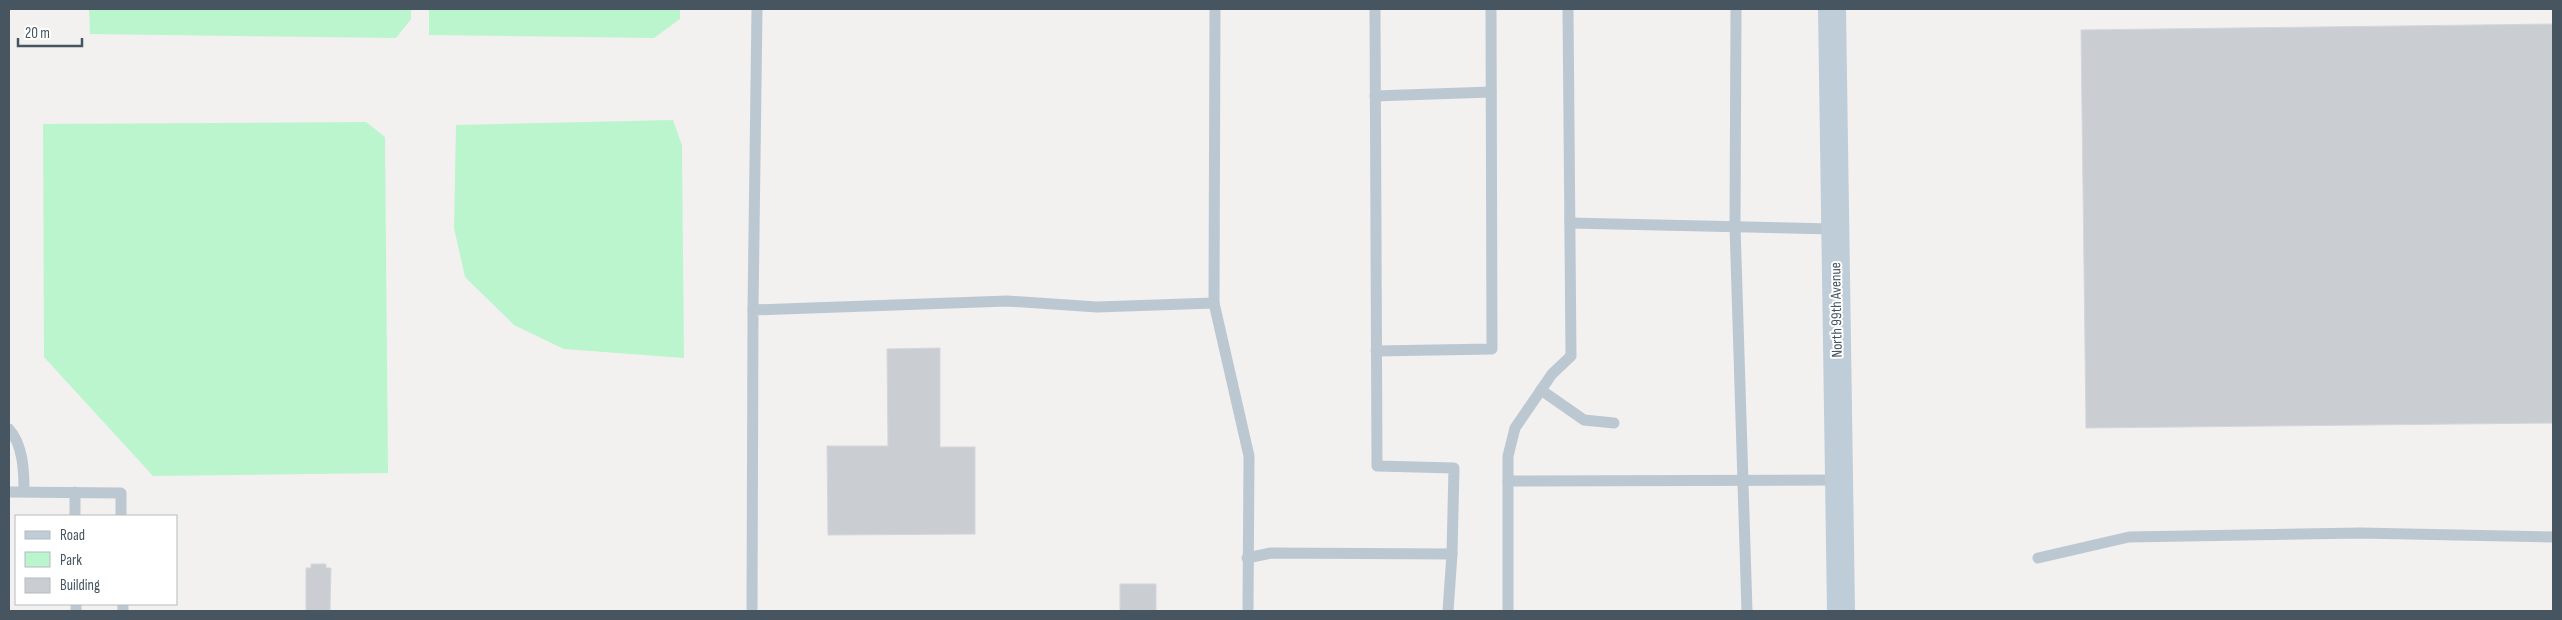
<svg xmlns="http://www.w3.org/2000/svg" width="2562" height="620" font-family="'Sofia Sans Condensed',sans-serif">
<rect width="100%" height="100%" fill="#f3f0f0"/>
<g fill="#baf5ce">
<path d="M89 9H411V19L396 38 90 34Z"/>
<path d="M429 9H680V19L654 38 429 35Z"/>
<path d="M673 120 682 145 684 358 564 349 514 325 465 277 454 228 456 125Z"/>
<path d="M366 122 385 137 388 473 153 476 44 357 43 124Z"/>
</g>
<g fill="#caced3" stroke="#d3d6dc">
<path d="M2553 24V423L2086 428 2081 30Z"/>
<path d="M940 348V447H975V534L828 535 827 446H888L887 349Z"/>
<path d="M311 564H326V568H331L330 611H306V568H311Z"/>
<rect x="1120" y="584" width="36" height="27"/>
</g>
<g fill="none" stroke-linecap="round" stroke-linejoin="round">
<g stroke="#bcc8d1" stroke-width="11">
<path d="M1375 9 1377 466 1454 468 1452 554"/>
<path d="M1736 9 1735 226 1747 611"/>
<path d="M1375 96 1491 92"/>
<path d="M1570 223 1834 229"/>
<path d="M1214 303 1215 9"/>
<path d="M753 310 757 9"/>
<path d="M1376 351 1492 349 1491 9"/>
<path d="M1541 390 1584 420 1614 423"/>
<path d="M9 429C23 445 24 470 24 491"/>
<path d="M1508 481 1839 480"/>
<path d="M9 492 121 493V516"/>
<path d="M75 492V516"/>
<path d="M1247 558 1271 553 1452 554 1448 611"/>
<path d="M2038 558 2129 537 2360 533 2553 537"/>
<path d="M76 604V611"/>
<path d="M123 604V611"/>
<path d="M752 611 753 310 1007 301 1097 307 1214 303 1249 456 1248 611"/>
<path d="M1508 611V456L1515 428 1552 374 1571 356 1568 9"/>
</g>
<path stroke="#bfcdd9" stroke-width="28" d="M1832 9 1841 611"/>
</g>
<g text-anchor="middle" stroke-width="4" stroke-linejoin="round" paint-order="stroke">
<g font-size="15" fill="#465560" stroke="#fff">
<text transform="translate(1836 310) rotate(-91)" y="5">North 99th Avenue</text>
</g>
</g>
<rect width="2562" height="620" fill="none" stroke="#465560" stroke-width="20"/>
<rect x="15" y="515" width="162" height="90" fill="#ffffff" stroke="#b5bbbf"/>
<rect x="25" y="531" width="25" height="8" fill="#bfcdd9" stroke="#b5bbbf"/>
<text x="60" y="540" font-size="15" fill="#465560">Road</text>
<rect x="25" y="552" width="25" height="15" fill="#baf5ce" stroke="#b5bbbf"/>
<text x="60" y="565" font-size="15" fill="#465560">Park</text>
<rect x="25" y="578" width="25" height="15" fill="#caced3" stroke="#b5bbbf"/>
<text x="60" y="590" font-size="15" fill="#465560">Building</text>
<path d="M18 38v8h64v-8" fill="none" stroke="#465560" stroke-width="2.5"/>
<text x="25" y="38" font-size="15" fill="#465560" stroke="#ffffff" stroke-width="4" paint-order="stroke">20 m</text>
</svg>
